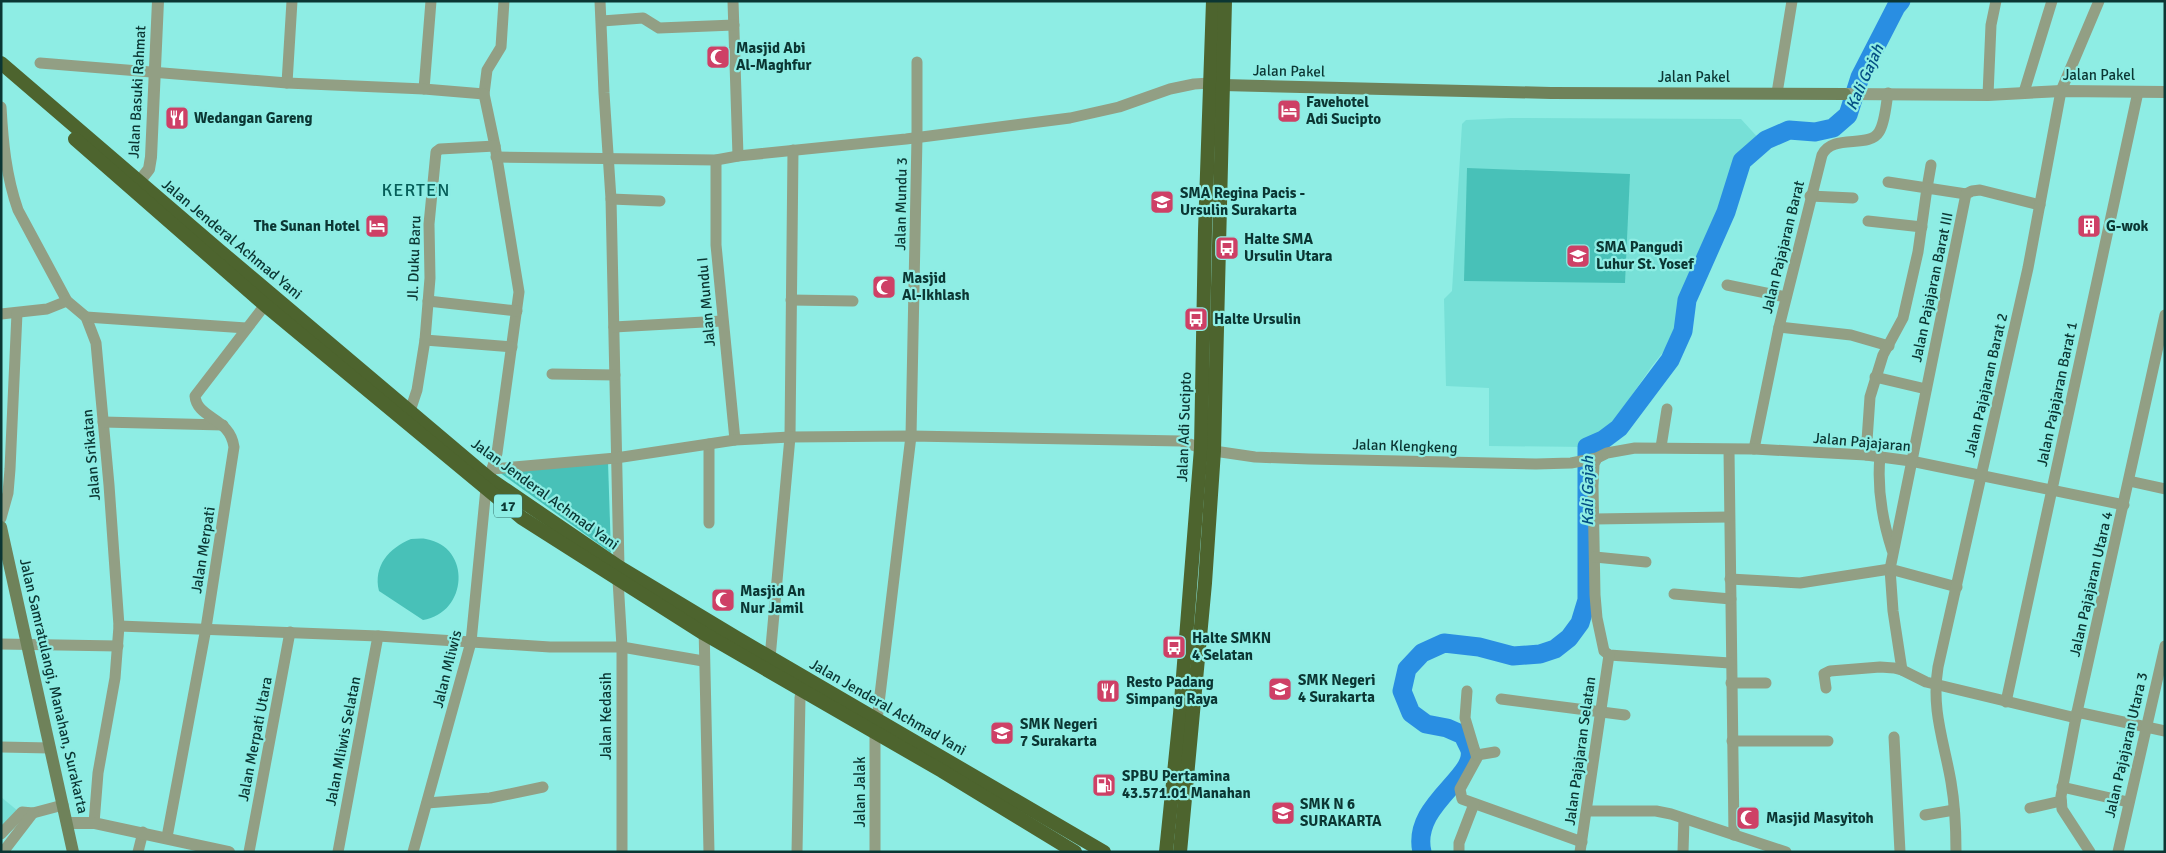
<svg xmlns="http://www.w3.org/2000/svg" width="2166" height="853" font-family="Signika,sans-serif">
<rect width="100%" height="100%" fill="#8eede4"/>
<g fill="#77e0d7">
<path d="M1511 118 1741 119 1761 141 1737 161 1717 222 1684 298 1675 337 1652 366 1603 437 1587 447 1489 446V388L1446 386 1444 299 1452 291 1462 124 1466 120Z"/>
<path d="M1 797 18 811 1 830Z"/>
</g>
<g fill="#48c1b8">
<path d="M1467 168 1630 174 1625 283 1464 281Z"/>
<path d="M608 462 611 553 499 472Z"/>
<path d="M411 539C416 539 421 538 426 539 472 547 468 613 423 620L379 591C373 566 389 548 411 539Z"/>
</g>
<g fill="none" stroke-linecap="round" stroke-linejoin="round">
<path stroke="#298ee2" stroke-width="19" d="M1422 852C1411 805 1476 778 1470 750 1468 745 1465 740 1463 735L1447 728 1426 724 1411 713 1402 691 1407 669 1422 653 1444 643 1479 647 1513 656 1540 654 1555 649 1569 638 1580 623 1587 600V447L1603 440 1619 428 1670 360 1683 331 1687 300 1726 212 1742 161 1766 140 1789 130 1815 132 1833 128 1848 115 1860 77 1896 7 1901 1"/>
<g stroke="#929f84" stroke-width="11">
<path d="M431 1 424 89 484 94 487 70 501 47 504 1"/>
<path d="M600 1 604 93 611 199 619 567"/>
<path d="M733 1 738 156"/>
<path d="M602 21 643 18 659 28 734 25"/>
<path d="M40 63 287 83 424 89"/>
<path d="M287 83 292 1"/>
<path d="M2024 92 2052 1"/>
<path d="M1777 93 1792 1"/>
<path d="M484 94 495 146 519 292 504 402 497 453 492 469"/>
<path d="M1988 95 1991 25 1996 1"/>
<path d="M1 107C3 142 6 176 18 210L67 301 86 317 96 343 109 485 119 626 115 678 98 773 94 823"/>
<path d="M496 157 716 160 738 156 906 139 1070 118 1119 107 1170 89 1194 84 1210 83"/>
<path d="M716 160V245L735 440"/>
<path d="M1888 182 1927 188 1931 165"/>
<path d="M1810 196 1853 198"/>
<path d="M611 199 660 201"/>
<path d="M1868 221 1922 227"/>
<path d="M1727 285 1786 297"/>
<path d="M791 300 853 301"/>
<path d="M428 301 517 311"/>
<path d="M1 314 47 309 67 301"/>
<path d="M86 317 246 328"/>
<path d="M614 327 722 321"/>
<path d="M1779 327 1851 335 1889 346"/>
<path d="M425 340 512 347"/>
<path d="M552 374 615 375"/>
<path d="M1875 377 1926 389"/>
<path d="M410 411 417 390 425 340 430 278 429 224 436 152 440 149 495 146"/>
<path d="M103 422 223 425"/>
<path d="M1661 447 1667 409"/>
<path d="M1754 449 1779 327 1822 155C1832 133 1869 149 1879 132 1885 123 1886 105 1888 93"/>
<path d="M1729 450 1734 835"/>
<path d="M1214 451 1255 457 1309 459 1536 464 1571 463 1597 458 1607 453 1635 448 1754 449 1866 455 1911 461 2124 505"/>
<path d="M1866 455 1870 397 1883 355 1903 318 1918 252 1927 188 1966 194"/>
<path d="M1880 456C1877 488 1882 519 1892 550"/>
<path d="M1597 458 1594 464 1593 486 1595 595 1597 618 1604 651 1609 655 1730 663"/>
<path d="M2129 481 2165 489"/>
<path d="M1 518 8 493 10 469 17 313"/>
<path d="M1594 519 1729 517"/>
<path d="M709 523V444"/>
<path d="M1595 557 1646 562"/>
<path d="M1730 579 1800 583 1890 569 1893 611 1902 670"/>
<path d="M618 580 622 647V852"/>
<path d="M1957 587 1890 569 1966 194 1972 191 1980 190 2040 205"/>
<path d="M1674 594 1731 599"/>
<path d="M119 626 378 636 550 647H622L703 661"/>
<path d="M704 626 709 852"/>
<path d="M1 644 118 646"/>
<path d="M770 658 790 437 793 150"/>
<path d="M1731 683H1766"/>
<path d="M1826 688 1824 674 1830 671 1880 667 1894 668 1902 670 1926 682 2076 718"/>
<path d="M1467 691 1465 718 1477 758 1460 789 1462 799 1582 842"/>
<path d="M1501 699 1625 715"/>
<path d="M2006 702 2138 92"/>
<path d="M2077 712 2165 731"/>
<path d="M877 720 911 436 917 137V62"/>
<path d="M875 733V852"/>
<path d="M1894 737 1900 852"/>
<path d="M1732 741H1828"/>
<path d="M1 747 50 748"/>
<path d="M1477 755 1495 752"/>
<path d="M2062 787 2128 802"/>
<path d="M427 803 490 798 543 787"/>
<path d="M2030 808 2061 801"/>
<path d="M1587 811H1656L1671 814 1786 852"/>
<path d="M1925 815 1954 810"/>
<path d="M1 834 22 812 33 813 63 805"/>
<path d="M167 837 206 628 234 447C230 417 197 419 195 396L265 305"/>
<path d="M3 852 33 813"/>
<path d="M138 852 143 832"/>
<path d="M249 852 290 632"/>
<path d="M338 852 378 636"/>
<path d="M413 852 471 642 486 488 492 469 616 458 735 440 790 437 911 436 1181 441 1201 448"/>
<path d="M797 852 800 698 802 684"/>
<path d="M1459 852V843L1474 804"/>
<path d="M1580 852 1609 655"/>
<path d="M1683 852 1684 819"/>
<path d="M1956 852C1956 828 1955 805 1951 782 1944 741 1931 710 1938 667L2028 268 2061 91 2099 1"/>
<path d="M2090 852 2062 809 2061 796 2077 712 2165 315"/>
<path d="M2118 852 2165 646"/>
</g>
<g stroke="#929f84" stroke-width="12">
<path d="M1845 94 1988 95 2061 91 2165 92"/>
<path d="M139 182 149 169 151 157 158 1"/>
<path d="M68 823H94L229 852"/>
</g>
<g stroke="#6f825a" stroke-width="12">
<path d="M1223 85 1551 93 1845 94"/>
<path d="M1 527 73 852"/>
</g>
<g stroke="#4d642e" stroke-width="14">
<path d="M1 63 220 251 490 479 619 567 737 638 1104 852"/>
<path d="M75 139 265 305 522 518 703 633 942 771 1075 852"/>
<path d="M1166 852 1180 714 1201 448 1205 231 1213 1"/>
<path d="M1180 852 1205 583 1214 451 1225 1"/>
</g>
</g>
<defs>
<g id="mosque-square" transform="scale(1.25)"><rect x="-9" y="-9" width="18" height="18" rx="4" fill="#ce4066" stroke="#8eede4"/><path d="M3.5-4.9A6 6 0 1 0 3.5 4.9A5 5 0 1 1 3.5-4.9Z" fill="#fff"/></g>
<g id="hotel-square" transform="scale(1.25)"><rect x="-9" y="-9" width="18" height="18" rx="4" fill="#ce4066" stroke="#8eede4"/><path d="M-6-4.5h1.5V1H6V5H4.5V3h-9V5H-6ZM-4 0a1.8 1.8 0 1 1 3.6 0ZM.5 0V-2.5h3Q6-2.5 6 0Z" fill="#fff"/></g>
<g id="restaurant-square" transform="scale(1.25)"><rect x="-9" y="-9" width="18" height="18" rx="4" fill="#ce4066" stroke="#8eede4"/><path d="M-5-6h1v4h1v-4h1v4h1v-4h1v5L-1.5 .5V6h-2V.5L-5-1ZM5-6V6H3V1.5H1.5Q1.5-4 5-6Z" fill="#fff"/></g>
<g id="school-square" transform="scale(1.25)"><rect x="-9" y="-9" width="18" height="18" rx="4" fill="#ce4066" stroke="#8eede4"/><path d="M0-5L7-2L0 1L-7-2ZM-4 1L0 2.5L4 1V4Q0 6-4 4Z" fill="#fff"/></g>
<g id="building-square" transform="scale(1.25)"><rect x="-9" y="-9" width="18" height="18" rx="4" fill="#ce4066" stroke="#8eede4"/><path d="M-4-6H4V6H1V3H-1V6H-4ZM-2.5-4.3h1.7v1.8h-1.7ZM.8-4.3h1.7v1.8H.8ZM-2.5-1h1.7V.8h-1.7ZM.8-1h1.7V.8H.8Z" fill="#fff"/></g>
<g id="bus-square" transform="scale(1.25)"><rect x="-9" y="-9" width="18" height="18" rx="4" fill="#ce4066" stroke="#8eede4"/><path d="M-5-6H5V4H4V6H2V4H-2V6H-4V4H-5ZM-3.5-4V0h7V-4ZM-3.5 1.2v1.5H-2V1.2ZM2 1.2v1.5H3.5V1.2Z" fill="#fff"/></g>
<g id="fuel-square" transform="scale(1.25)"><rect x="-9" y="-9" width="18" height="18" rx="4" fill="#ce4066" stroke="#8eede4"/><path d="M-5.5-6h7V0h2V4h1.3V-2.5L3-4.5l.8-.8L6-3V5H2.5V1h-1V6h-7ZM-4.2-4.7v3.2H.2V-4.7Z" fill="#fff"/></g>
</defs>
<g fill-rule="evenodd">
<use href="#mosque-square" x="718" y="57"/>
<use href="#hotel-square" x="1289" y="111"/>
<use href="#restaurant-square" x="177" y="118"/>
<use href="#school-square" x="1162" y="202"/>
<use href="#hotel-square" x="377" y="226"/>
<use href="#building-square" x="2089" y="226"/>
<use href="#bus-square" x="1227" y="248"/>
<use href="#school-square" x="1578" y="256"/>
<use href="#mosque-square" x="884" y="287"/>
<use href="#bus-square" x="1196" y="319"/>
<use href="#mosque-square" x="723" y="600"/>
<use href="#bus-square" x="1174" y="647"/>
<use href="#school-square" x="1280" y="689"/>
<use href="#restaurant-square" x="1108" y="691"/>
<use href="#school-square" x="1002" y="733"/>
<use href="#fuel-square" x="1104" y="785"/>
<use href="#school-square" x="1283" y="813"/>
<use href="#mosque-square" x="1748" y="818"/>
</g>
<g text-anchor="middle" stroke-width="4.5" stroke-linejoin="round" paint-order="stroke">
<rect fill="#8eede4" stroke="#326d68" stroke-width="1" x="494" y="494.5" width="28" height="23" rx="4"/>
<g font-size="14" font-weight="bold" fill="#0b3633">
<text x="508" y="511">17</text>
</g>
<g font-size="15" font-weight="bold" fill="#0b3633" stroke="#8eede4" text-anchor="start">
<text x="736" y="53">Masjid Abi<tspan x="736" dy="17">Al-Maghfur</tspan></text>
<text x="1306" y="107">Favehotel<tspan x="1306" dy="17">Adi Sucipto</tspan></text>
<text x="194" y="123">Wedangan Gareng</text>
<text x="1180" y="198">SMA Regina Pacis -<tspan x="1180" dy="17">Ursulin Surakarta</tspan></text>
<text x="360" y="231" text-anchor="end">The Sunan Hotel</text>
<text x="2106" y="231">G-wok</text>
<text x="1244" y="244">Halte SMA<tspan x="1244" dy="17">Ursulin Utara</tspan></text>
<text x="1596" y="252">SMA Pangudi<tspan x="1596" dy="17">Luhur St. Yosef</tspan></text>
<text x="902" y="283">Masjid<tspan x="902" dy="17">Al-Ikhlash</tspan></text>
<text x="1214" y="324">Halte Ursulin</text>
<text x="740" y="596">Masjid An<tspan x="740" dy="17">Nur Jamil</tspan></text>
<text x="1192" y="643">Halte SMKN<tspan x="1192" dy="17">4 Selatan</tspan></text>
<text x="1298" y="685">SMK Negeri<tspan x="1298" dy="17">4 Surakarta</tspan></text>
<text x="1126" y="687">Resto Padang<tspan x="1126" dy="17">Simpang Raya</tspan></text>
<text x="1020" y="729">SMK Negeri<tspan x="1020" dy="17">7 Surakarta</tspan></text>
<text x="1122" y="781">SPBU Pertamina<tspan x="1122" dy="17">43.571.01 Manahan</tspan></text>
<text x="1300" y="809">SMK N 6<tspan x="1300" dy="17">SURAKARTA</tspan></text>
<text x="1766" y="823">Masjid Masyitoh</text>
</g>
<g font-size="15" fill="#0b3633" stroke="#8eede4">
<text transform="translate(1289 71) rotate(1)" y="5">Jalan Pakel</text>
<text x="2099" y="80">Jalan Pakel</text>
<text x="1694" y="82">Jalan Pakel</text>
<text transform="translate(137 92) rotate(-87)" y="5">Jalan Basuki Rahmat</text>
<text transform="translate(901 204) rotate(-89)" y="5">Jalan Mundu 3</text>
<text transform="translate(232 239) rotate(40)" y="5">Jalan Jenderal Achmad Yani</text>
<text transform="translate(1783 247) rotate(-76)" y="5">Jalan Pajajaran Barat</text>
<text transform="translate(414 258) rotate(-88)" y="5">Jl. Duku Baru</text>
<text transform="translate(1932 287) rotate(-78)" y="5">Jalan Pajajaran Barat III</text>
<text transform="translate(706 302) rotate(-95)" y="5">Jalan Mundu I</text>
<text transform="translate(1986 385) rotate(-77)" y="5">Jalan Pajajaran Barat 2</text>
<text transform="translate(2057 394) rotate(-78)" y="5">Jalan Pajajaran Barat 1</text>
<text transform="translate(1184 427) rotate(-88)" y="5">Jalan Adi Sucipto</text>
<text transform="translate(1862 442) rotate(5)" y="5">Jalan Pajajaran</text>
<text transform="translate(1405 446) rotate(2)" y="5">Jalan Klengkeng</text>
<text transform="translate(91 455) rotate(-95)" y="5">Jalan Srikatan</text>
<text transform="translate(545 494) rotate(36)" y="5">Jalan Jenderal Achmad Yani</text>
<text transform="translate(203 550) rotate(-81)" y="5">Jalan Merpati</text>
<text transform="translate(2091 584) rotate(-77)" y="5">Jalan Pajajaran Utara 4</text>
<text transform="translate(447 669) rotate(-76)" y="5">Jalan Mliwis</text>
<text transform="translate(54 686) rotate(77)" y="5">Jalan Samratulangi, Manahan, Surakarta</text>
<text transform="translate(888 707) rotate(30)" y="5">Jalan Jenderal Achmad Yani</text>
<text transform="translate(606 716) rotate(-90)" y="5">Jalan Kedasih</text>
<text transform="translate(255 739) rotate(-79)" y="5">Jalan Merpati Utara</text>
<text transform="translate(343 741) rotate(-79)" y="5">Jalan Mliwis Selatan</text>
<text transform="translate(2126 745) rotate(-77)" y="5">Jalan Pajajaran Utara 3</text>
<text transform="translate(1580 751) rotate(-82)" y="5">Jalan Pajajaran Selatan</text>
<text transform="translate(860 792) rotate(-90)" y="5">Jalan Jalak</text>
</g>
<g font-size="16" font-style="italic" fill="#034e84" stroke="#8eede4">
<text transform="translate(1864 77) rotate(-66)" y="6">Kali Gajah</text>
<text transform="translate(1587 491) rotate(-90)" y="6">Kali Gajah</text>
</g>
<g font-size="18" letter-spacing="1" fill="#055d58" stroke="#8eede4">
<text x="416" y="196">KERTEN</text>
</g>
</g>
<rect width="2166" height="853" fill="none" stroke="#0b3633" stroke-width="5"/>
</svg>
